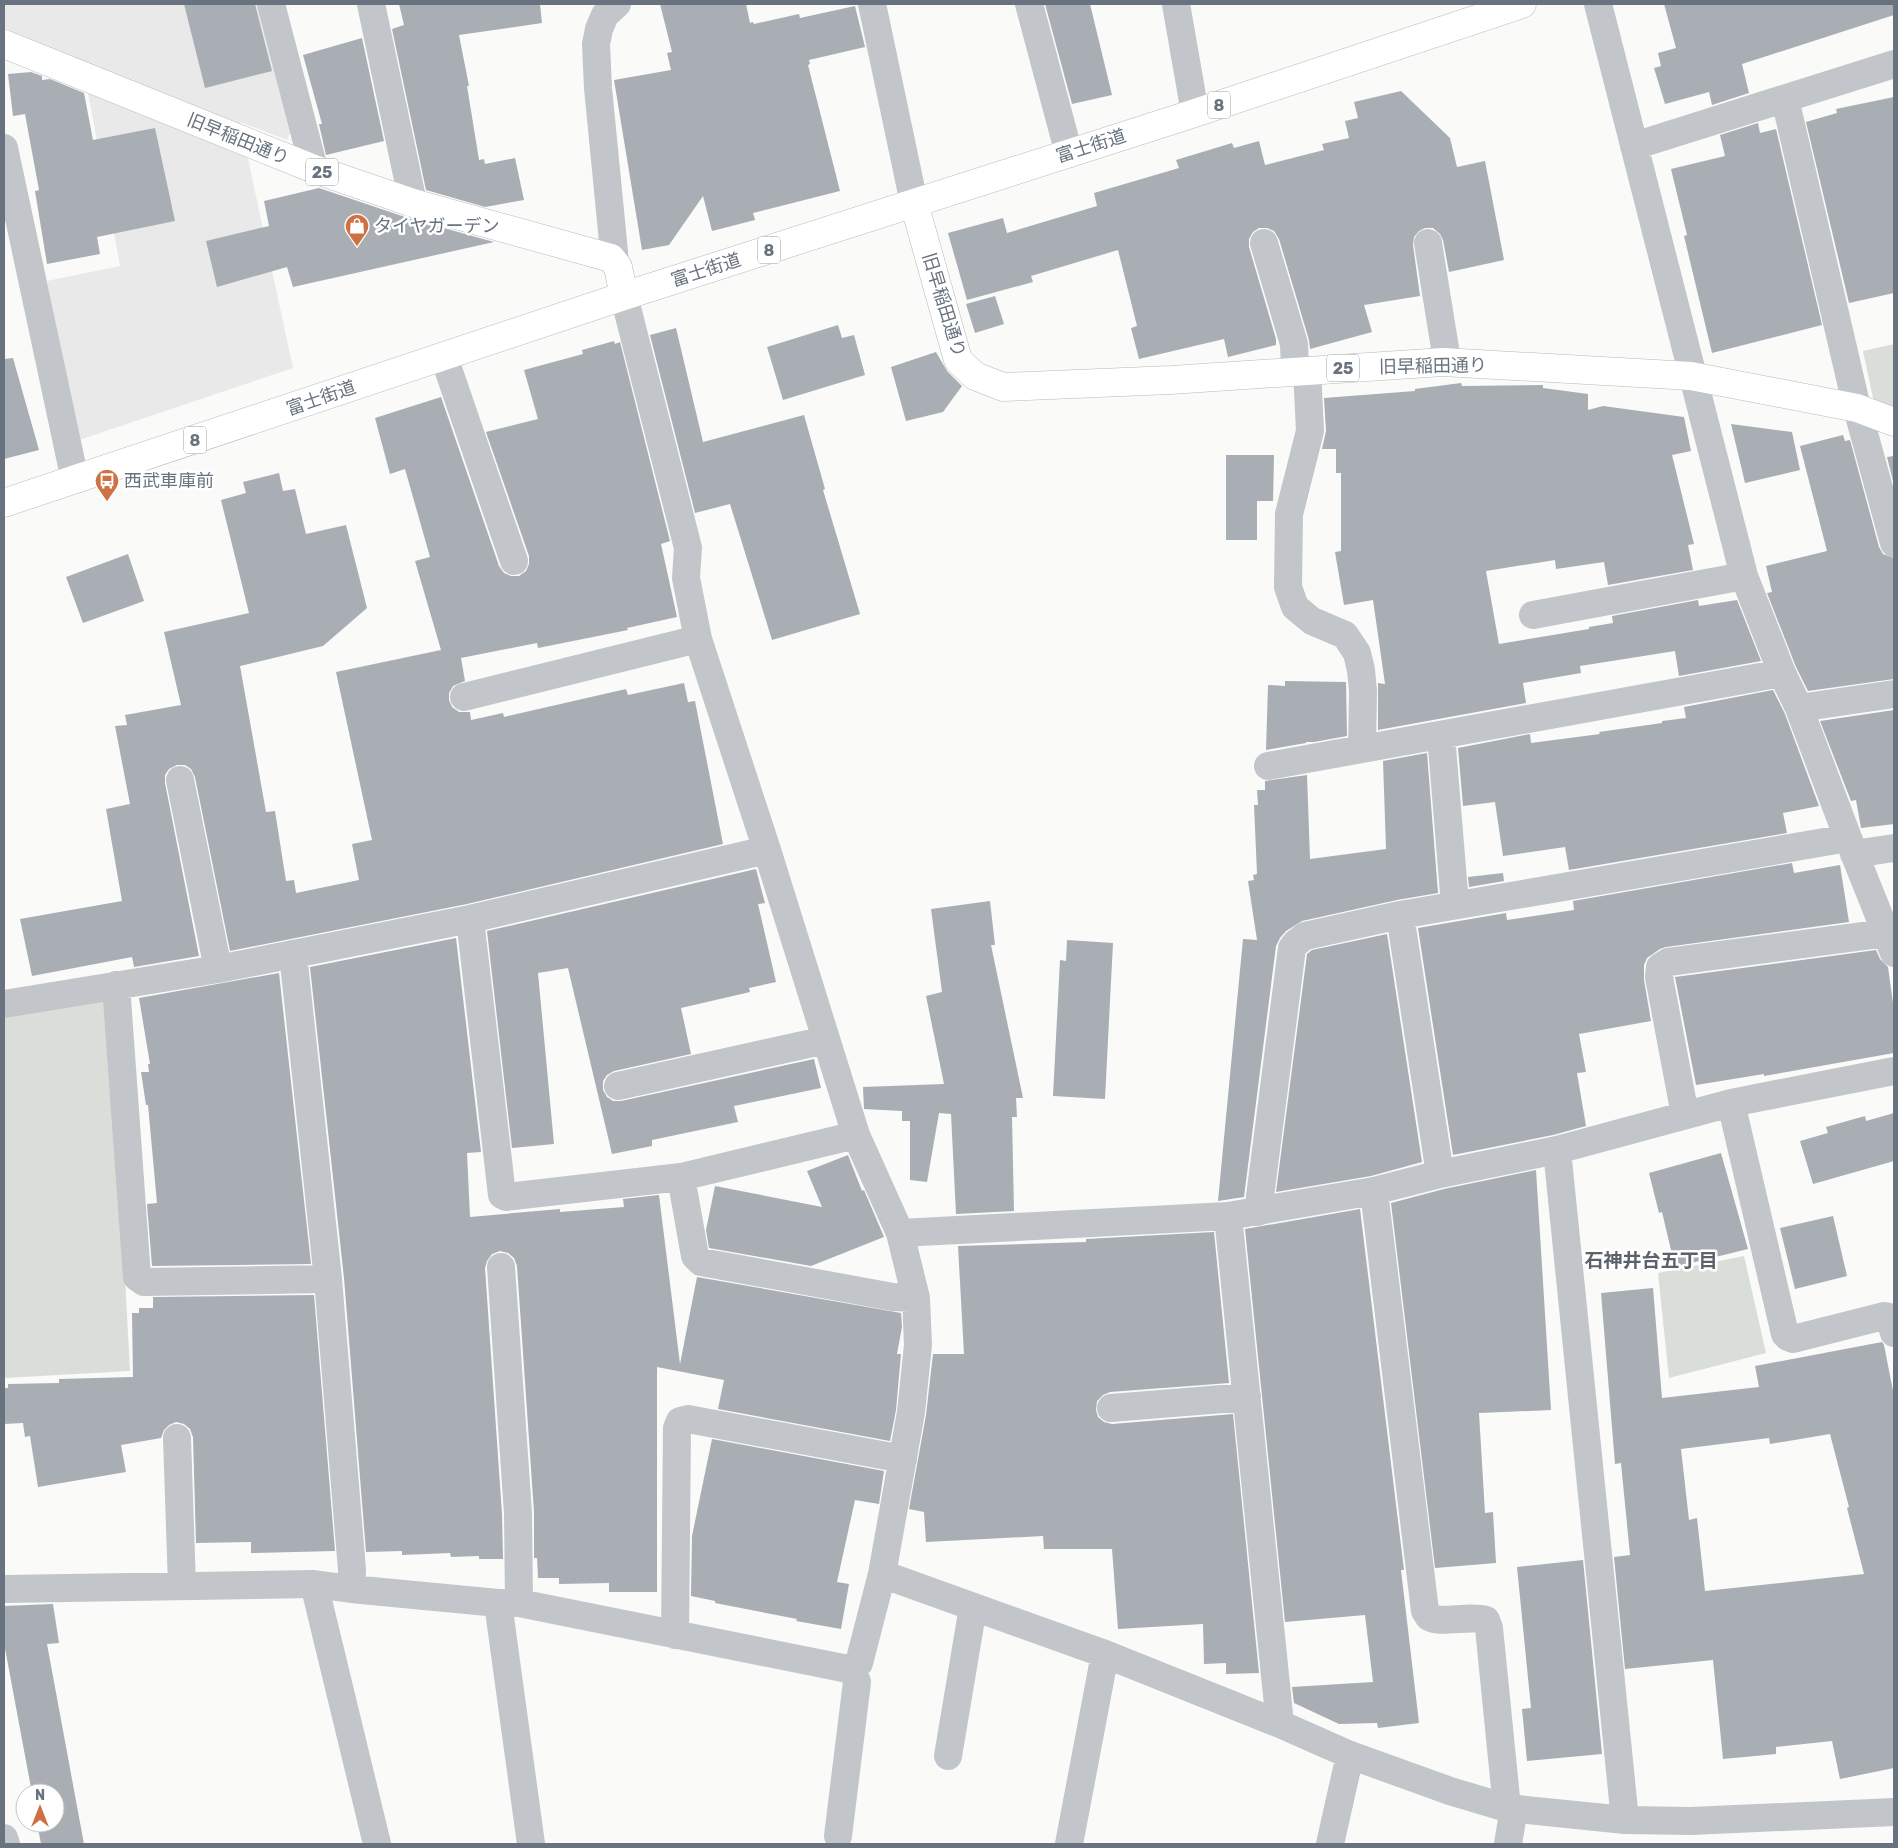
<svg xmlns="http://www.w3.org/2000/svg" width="1898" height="1848" font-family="Rubik,'Noto Sans JP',sans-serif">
<rect width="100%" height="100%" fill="#fafaf8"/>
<path fill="#e8e9e8" d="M4,4H257L290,133L287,140L240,122L293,368L79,440L47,281L120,266L82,60L4,28Z"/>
<path fill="#daded8" d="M1894,344V409L1878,405L1873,398L1863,351Z
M110,994L130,1371L4,1378V1013Z
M1744,1256L1766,1353L1669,1378L1658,1273Z"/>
<path fill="#a8aeb4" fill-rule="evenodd" d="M184,4H255L272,71L205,88Z
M399,4H540L542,23L459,35L469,86H467L479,160L484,159L485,164L515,158L524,200L485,207L426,190L392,29L404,25Z
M660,4H746L750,23L753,22L754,24L799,14L800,18L855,6L865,47L809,60L810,64L808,65L840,191L753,213L755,220L712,231L703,196L669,245L642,250L614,80L671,70L667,53L672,52Z
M1045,4H1090L1112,95L1072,104Z
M1664,4H1894V15L1742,64L1749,93L1712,105L1709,92L1665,104L1654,68L1661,66L1658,53L1676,48Z
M362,38L384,141L326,155L319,124H322L303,55Z
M31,72L42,76V80L50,79L84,93L93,140L155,128L175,221L97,237L100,254L47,264L35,191L39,190L25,114L13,116L8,74Z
M1401,91L1450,138L1457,167L1485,161L1504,260L1449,272L1443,240L1440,234L1433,228H1425L1419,231L1414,237L1413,245L1420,296L1364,305L1372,332L1310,349L1309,340L1279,239L1274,231L1267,228H1259L1253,232L1249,239V247L1276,339V345L1228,357L1224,339L1139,359L1131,328L1137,326L1118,250L1031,276L1033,282L967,300L948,233L1003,218L1007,233L1097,206L1094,193L1179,168L1176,160L1232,143L1234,148L1259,141L1265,165L1324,150L1322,144L1349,138L1345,121L1358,118L1354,102Z
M1894,97V293L1849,303L1806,122L1837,113L1836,109Z
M1758,123L1760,133L1776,129L1822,325L1712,353L1684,236L1687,235L1671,169L1725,156L1720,135Z
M319,188L408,218L494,242L293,287L287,267L217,287L206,241L269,226L264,201Z
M995,296L1004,324L975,333L966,304Z
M838,325L842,338L854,335L865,375L783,400L767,347Z
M676,328L703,442L804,415L825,489L823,490L860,614L772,640L730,504L695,513L650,335Z
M614,341L615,344L620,342L670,541L661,544L677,617L627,628L628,630L538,648L537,643L461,658L465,681L453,686L449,693V700L452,707L459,712H470L471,720L503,713L504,717L626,689L628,695L684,683L688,702L695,701L723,844L467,904L230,951L195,777L191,769L185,765H177L169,769L165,775V783L199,956L134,967L132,957L32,976L20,919L122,901L106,809L130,804L115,726L127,725L125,715L181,705L164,632L249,613L221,500L246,493L243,482L279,473L283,491L295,489L306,534L346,525L367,608L323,646L240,666L266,812L275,811L286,881L294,880L296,893L359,880L352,844L372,840L336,672L441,650L415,561L430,557L405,469L390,474L375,418L441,397L499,566L504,573L511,576H519L526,571L529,564V556L486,432L538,419L524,370L583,354L582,350Z
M936,352L947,371L962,386L943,412L906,421L891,367Z
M13,358L39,450L4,459V359Z
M1461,383L1462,386L1543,385V388L1588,394V410L1603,406L1684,417L1691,451L1672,455L1694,544L1688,545L1693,570L1608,585L1604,562L1556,569L1555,560L1486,571L1499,644L1589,629V627L1613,623L1612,616L1698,600L1699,606L1737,600L1761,661L1679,676L1675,651L1580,666L1581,673L1523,683L1526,703L1378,730V683L1385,684L1373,600L1344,605L1335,552L1341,551V473H1336V449H1322L1326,431L1324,398L1415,391V389Z
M1731,424L1792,432L1800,470L1745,483Z
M1843,435L1845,441L1850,440L1879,547L1883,554L1894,558V679L1808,691L1796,667L1767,593L1772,592L1766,566L1827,551L1800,446Z
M1226,455H1274L1273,501H1257V540H1226Z
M1894,456V485L1887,457Z
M128,554L144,601L83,623L66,577Z
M1285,681L1346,682L1347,736L1314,742H1306V743L1266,750L1268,685L1285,686Z
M1773,690L1785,714L1819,806L1783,813L1787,833L1569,870L1565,847L1503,856L1495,802L1463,806L1458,748L1530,734L1531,743L1600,734L1599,732L1662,723V721L1686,718L1684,707Z
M1894,710V824L1861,828L1856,800L1851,801L1820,721Z
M1427,753L1438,893L1397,900L1302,921L1286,931L1280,938L1276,946L1244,1197L1218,1201L1243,939L1257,940L1248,881L1254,880L1253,875L1257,874L1254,805H1258L1257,790H1265V781L1307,775L1310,859L1386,849L1383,761Z
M1792,863L1794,873L1840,865L1849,922L1666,947L1660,949L1647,958L1644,965V980L1651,1021L1579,1034L1586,1072L1577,1073L1586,1126L1553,1135L1453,1155L1418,928L1506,913L1507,920L1574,910L1573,901Z
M756,869L765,903L758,904L776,982L749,988L750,992L681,1008L691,1054L614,1071L607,1075L603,1081V1090L607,1097L613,1101H621L814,1059L821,1088L734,1106L738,1122L652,1140V1146L612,1154L568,968L538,973L554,1144L512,1148L487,931Z
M1503,873L1504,881L1469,887L1468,877Z
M990,901L995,945H991L1023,1098H1016L1017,1117H1012L1014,1211L956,1214L951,1114L939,1113L927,1182L910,1180V1121H902V1111L864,1109L863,1087L944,1084L926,996L942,992L931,909Z
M1387,934L1422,1162L1371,1176L1276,1192L1307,954L1312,950Z
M456,938L481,1152L467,1153L470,1217L560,1209V1212L624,1207L623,1199L659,1195L680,1364L697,1277L901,1313L902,1327L897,1354H901L896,1410L890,1441L718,1409L724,1380L657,1367V1592H609V1583L559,1584V1578H538L537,1558H534V1512L517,1266L514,1258L508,1253L500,1251L492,1254L487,1261L485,1268L502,1514L503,1559H479V1556L451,1557L450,1553L402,1555V1551L366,1552L344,1278L310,967Z
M1067,940L1113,943L1105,1099L1053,1096L1060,960L1066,961Z
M1876,950L1880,959L1888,967L1894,1010V1053L1764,1076V1074L1696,1085L1675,977Z
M279,973L311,1264L152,1266L147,1204L157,1203L148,1105H146L141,1072H149L148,1064H150L139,998Z
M1894,1113V1161L1813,1184L1800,1141L1828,1133L1826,1127L1865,1116L1866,1121Z
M1721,1153L1748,1249L1675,1267L1662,1212L1659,1213L1649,1173Z
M848,1155L862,1191L864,1190L884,1237L811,1266L709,1248L706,1230L715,1186L822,1207L807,1171Z
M1536,1170L1551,1410L1479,1413L1485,1513L1493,1512L1496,1563L1435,1568L1391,1203L1444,1189Z
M1360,1209L1404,1570H1401L1419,1723L1378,1728L1377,1723L1339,1724L1294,1703L1292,1687L1373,1682L1365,1615L1285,1622L1245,1229Z
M1833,1216L1847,1276L1795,1289L1780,1228Z
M1214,1232L1229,1383L1110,1392L1103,1395L1097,1401L1096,1410L1098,1417L1104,1422L1112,1424L1233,1414L1259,1673L1226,1674V1663L1204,1664L1203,1624L1118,1629L1112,1549H1044L1043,1536L926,1542L924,1512L909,1509L926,1415L933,1354H964L958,1246L1086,1242V1239Z
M1653,1288L1662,1398L1759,1387L1755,1366L1882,1342L1884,1345L1894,1396V1768L1840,1779L1832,1741L1776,1747V1754L1723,1759L1713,1660L1625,1669L1614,1557L1630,1555L1621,1463L1615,1464L1601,1293ZM1830,1434L1849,1507L1847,1508L1864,1574L1705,1591L1697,1518L1689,1520L1681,1449L1769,1438L1770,1444Z
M314,1295L335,1551L251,1553V1542L196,1543L193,1437L190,1429L184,1424L176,1422L169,1425L164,1430L161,1438L121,1445L126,1472L38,1487L30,1436L25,1437L23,1423L4,1424V1388H8V1384L59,1383V1379L133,1377L132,1313H139V1308H153V1297Z
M712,1439L884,1471L879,1504L855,1500L837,1582L849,1584L841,1629L796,1621L797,1619L715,1603V1601L691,1596L692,1536Z
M1583,1560L1602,1754L1527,1761L1522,1709L1531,1708L1517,1567Z
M53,1604L59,1643L47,1644L84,1844H41L37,1823H55V1793H32L4,1643V1606Z"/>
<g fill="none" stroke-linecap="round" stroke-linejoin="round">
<defs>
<path id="major" d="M4,44L314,169L413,203L611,258L618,267L624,296
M914,203L958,360L975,376L1003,387L1171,380L1443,362L1691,376L1857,408L1894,422
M4,503L624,296L1195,113L1522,4"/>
</defs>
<use href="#major" stroke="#b6b9bd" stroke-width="29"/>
<path stroke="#c2c5c9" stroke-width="28" d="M271,4L314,169
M371,4L413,203
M872,4L914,203
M1029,4L1069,154
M1176,4L1195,113
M1598,4L1744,576L1782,673L1799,708L1848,838L1894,953
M1785,99L1857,408L1894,543
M1634,146L1894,64
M4,148L75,480
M1264,243L1294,344L1295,372
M1428,243L1445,348L1443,362
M615,262L598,88L596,44L599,29L605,15L617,4
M444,357L514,561
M1307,370L1310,431L1289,514L1288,587L1295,607L1312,621L1345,635L1357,653L1361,670L1363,691L1362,749
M1533,615L1744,576
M464,697L698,639
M1799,708L1894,694
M1441,735L1455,905
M1268,766L1782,673
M180,780L218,969
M1854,854L1894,848
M1400,915L1440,1174
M470,919L502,1195L506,1197L681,1177L856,1135
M293,954L328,1279L352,1570L351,1589
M116,985L137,1277L144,1282L328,1279
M4,1004L218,969L470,919L767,850
M618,1086L826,1040
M1731,1103L1785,1334L1788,1337L1793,1339L1884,1316L1889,1317L1894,1333
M1685,1115L1659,977L1660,967L1668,962L1886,933
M1557,1150L1625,1820
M681,1177L695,1256L701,1262L893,1297L916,1298
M1374,1191L1425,1611C1426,1612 1428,1616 1429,1617C1438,1624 1471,1615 1486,1620L1489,1628L1507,1808
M1258,1212L1292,948L1296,943L1305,936L1400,915L1848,838
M1228,1216L1280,1724
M900,1233L1228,1216L1374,1191L1440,1174L1557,1150L1731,1103L1894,1071
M501,1267L518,1513L519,1603
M1111,1408L1247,1397
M177,1438L182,1586
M882,1574L1105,1654L1280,1724L1350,1755L1450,1791L1507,1808L1625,1820L1691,1821L1894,1812
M314,1584L377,1844
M4,1589L314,1584L351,1589L498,1603H519L843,1668H852L859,1663L882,1574L911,1412L918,1345L916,1298L900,1233L856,1135L767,850L698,639L686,578L688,548L624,296
M498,1603L531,1844
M675,1635L677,1428L680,1421L688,1419L903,1459
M948,1756L973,1607
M838,1836L857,1682L852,1668
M4,1838L6,1844
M1069,1844L1105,1654
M1330,1844L1350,1755
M1508,1844L1514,1808"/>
<use href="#major" stroke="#fff" stroke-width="28"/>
</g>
<defs>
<symbol id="shop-pin" viewBox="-11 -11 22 30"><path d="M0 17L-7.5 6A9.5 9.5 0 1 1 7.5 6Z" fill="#cd7245" stroke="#fff"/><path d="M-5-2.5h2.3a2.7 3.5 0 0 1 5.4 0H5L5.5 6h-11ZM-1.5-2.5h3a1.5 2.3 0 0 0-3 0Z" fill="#fff"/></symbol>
<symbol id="bus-pin" viewBox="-11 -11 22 30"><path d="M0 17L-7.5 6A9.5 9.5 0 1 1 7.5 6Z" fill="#cd7245" stroke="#fff"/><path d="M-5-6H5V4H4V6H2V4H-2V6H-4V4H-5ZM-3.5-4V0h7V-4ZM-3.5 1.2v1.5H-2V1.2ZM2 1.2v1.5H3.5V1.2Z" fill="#fff"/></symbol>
</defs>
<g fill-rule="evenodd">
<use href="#shop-pin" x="343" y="212" width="28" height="38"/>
<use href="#bus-pin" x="93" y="467" width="28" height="38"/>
</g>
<g text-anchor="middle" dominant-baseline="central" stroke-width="5" stroke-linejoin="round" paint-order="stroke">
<g fill="#fff" stroke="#959da5" stroke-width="1">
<rect x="1208" y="91.5" width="22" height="27" rx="4"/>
<rect x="306" y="158.5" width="32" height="27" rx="4"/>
<rect x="758" y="236.5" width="22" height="27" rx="4"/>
<rect x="1327" y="354.5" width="32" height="27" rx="4"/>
<rect x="184" y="426.5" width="22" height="27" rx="4"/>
</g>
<g font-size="16" font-weight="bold" fill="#68737f">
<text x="1219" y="105">8</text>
<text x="322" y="172">25</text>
<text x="769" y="250">8</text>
<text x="1343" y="368">25</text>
<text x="195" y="440">8</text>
</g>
<g font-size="18" fill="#68737f" stroke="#fff">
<text transform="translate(238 139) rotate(22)">旧早稲田通り</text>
<text transform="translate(1091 146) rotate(-18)">富士街道</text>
<text transform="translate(706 270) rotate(-18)">富士街道</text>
<text transform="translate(944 305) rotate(73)">旧早稲田通り</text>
<text transform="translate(1433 366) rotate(-1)">旧早稲田通り</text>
<text transform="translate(321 398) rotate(-19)">富士街道</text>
</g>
<g font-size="18" fill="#68737f" stroke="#fff" text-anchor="start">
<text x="374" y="226">タイヤガーデン</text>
<text x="124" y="481">西武車庫前</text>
</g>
<g font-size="19" font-weight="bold" fill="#5a626b" stroke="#fff">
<text x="1651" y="1260">石神井台五丁目</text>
</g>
</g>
<rect width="1898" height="1848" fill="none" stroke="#68737f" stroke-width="10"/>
<g transform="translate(40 1808)"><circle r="24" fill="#ffffff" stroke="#c3c7cc"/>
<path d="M0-4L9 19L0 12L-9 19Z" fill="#cd7245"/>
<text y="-8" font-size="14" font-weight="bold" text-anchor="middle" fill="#68737f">N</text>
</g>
</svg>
